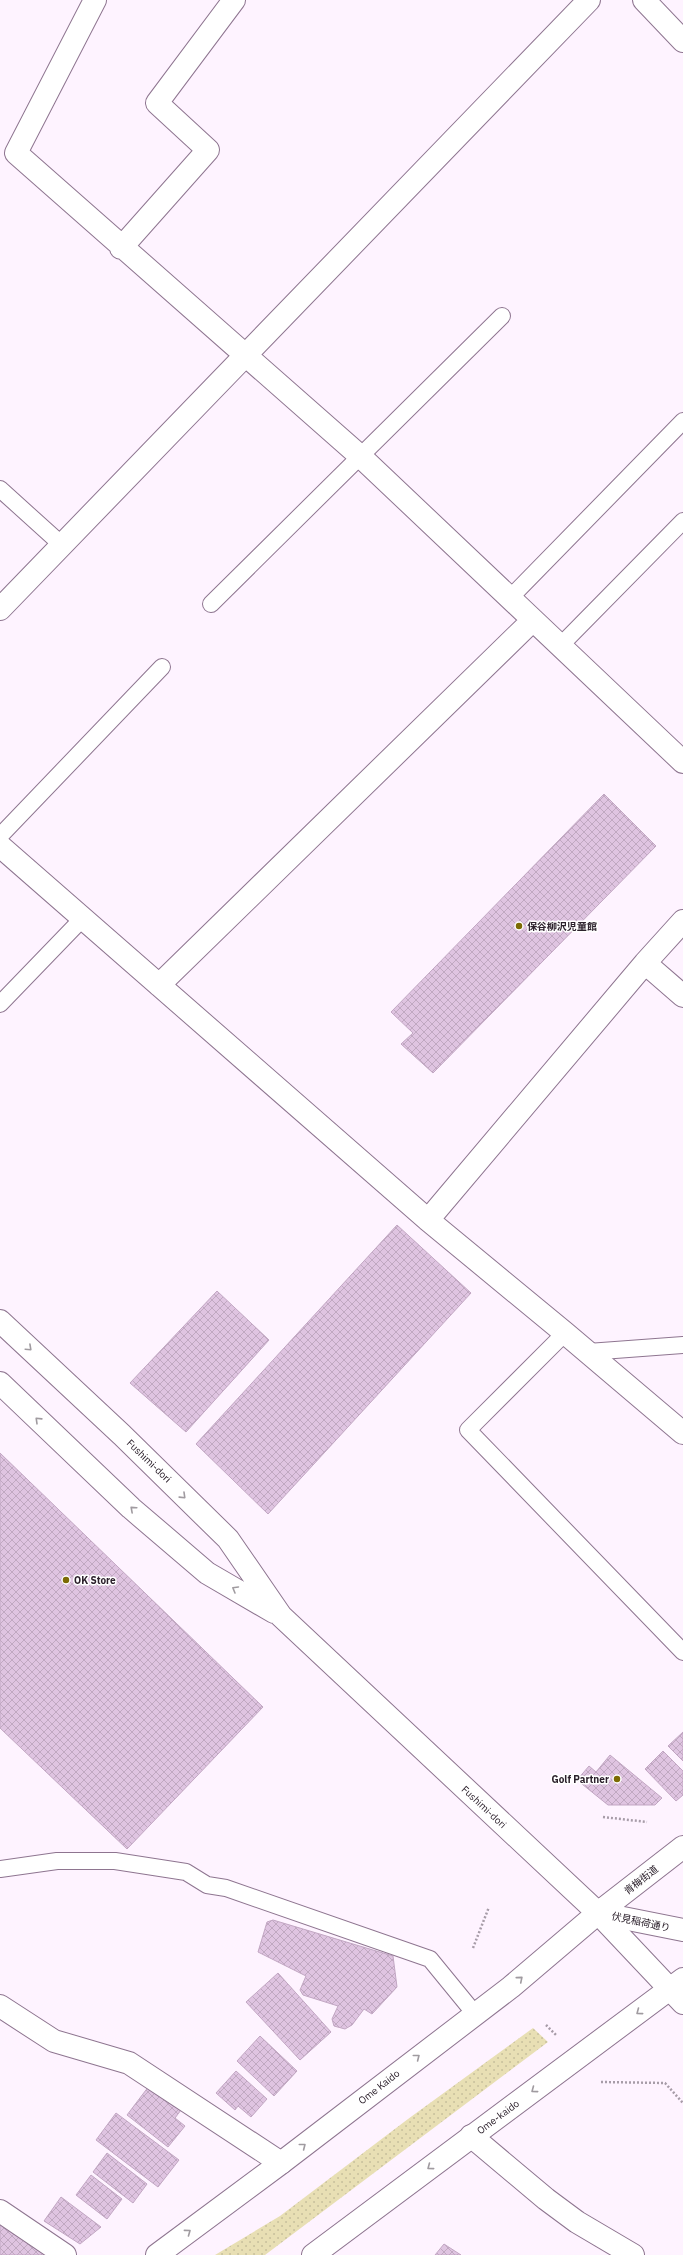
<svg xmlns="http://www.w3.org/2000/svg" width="683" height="2255" font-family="'IBM Plex Sans','Noto Sans JP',sans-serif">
<defs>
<pattern id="grass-dots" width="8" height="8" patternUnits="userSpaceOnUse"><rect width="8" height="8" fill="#e8dfb4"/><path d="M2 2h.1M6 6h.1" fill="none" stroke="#c7bf9b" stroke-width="1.8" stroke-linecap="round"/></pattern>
<pattern id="building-cross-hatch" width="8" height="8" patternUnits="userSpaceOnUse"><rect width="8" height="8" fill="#dfc4e1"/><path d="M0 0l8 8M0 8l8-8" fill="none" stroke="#c0a8c1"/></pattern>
</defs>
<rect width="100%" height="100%" fill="#fef3ff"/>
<path fill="url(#grass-dots)" d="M533,2028L548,2042L265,2255H215L280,2216L408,2119Z"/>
<path fill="url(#building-cross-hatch)" stroke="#c2a7c3" d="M604,794L656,846L433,1073L401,1044L413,1033L391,1012Z
M397,1225L471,1293L268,1514L196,1444Z
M217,1291L269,1340L186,1432L130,1383Z
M0,1453L263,1707L127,1849L0,1728Z
M683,1732V1761L668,1746Z
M663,1751L683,1771V1795L676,1801L645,1769Z
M610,1755L662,1798L655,1805H608L577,1780L589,1766L596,1772Z
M273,1920L393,1956L397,1987L372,2014L364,2009L352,2025L345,2029L334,2026L332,2019L338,2006L303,1995L300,1990L306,1976L258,1952L267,1922Z
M278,1973L331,2032L300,2060L246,2002Z
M260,2036L297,2071L274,2096L237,2061Z
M236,2071L267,2099L251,2117L238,2106L235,2110L216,2093Z
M149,2086L181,2110L175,2118L185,2126L168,2147L127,2115Z
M116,2113L179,2160L158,2187L96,2140Z
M107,2153L147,2184L133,2203L93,2172Z
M91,2175L122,2199L107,2219L76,2195Z
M61,2197L101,2227L80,2244L44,2221Z
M0,2219L48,2255H0Z
M444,2244L461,2255H435Z"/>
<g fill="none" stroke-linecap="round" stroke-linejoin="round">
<defs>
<path id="service" d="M0,489L62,545
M510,598L683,421
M211,604L502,316
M560,646L683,521
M0,836L162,667
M0,1004L83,918
M565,1333L468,1430L683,1652
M588,1352L683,1345
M0,1869L57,1861H115L186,1872L207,1885L226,1888L430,1959L475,2014"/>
<path id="minor" d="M95,0L16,153L360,456L683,762
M644,0L683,41
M121,248L208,150L157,103L234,0
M0,609L589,0
M0,846L428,1220L565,1333L683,1433
M683,921L645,963L683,996
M159,985L533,620
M428,1220L645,963
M0,2006L54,2041L129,2063L281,2163
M471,2136L546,2199L577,2222L633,2255
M0,2211L65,2255"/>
<path id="tertiary" d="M598,1913L683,1930"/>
<path id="secondary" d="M598,1913L683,2003"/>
<path id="primary" d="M0,1321L122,1435L228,1539L281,1616L598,1913
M0,1383L131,1508L207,1573L274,1612
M157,2255L281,2163L511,1987L598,1913L683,1847
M313,2255L683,1979"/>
</defs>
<use href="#service" stroke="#8e7590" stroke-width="18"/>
<use href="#minor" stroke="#8e7590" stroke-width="24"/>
<use href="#tertiary" stroke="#8e7590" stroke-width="24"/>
<use href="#secondary" stroke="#8e7590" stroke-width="24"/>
<use href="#primary" stroke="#8e7590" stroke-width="24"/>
<path stroke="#a79ca8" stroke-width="2.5" stroke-dasharray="2 2" stroke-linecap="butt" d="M603,1817L647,1822
M473,1948L489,1907
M546,2025L556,2035
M601,2082L665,2083L683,2103"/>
<use href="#service" stroke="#fff" stroke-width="16"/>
<use href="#minor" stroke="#fff" stroke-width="22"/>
<use href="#tertiary" stroke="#fff" stroke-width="22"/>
<use href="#secondary" stroke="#fff" stroke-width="22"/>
<use href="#primary" stroke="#fff" stroke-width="22"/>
</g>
<defs><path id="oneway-chevron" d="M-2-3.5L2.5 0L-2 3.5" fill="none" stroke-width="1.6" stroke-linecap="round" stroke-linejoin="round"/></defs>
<g stroke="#a09ba0">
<use href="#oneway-chevron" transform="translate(29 1348) rotate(43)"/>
<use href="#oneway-chevron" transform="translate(38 1420) rotate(-136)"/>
<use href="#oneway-chevron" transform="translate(183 1496) rotate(44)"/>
<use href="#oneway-chevron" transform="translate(133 1509) rotate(-138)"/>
<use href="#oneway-chevron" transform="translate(235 1589) rotate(-150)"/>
<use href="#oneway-chevron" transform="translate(520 1979) rotate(-40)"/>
<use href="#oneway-chevron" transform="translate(639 2012) rotate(143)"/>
<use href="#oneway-chevron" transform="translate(417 2057) rotate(-38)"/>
<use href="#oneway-chevron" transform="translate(534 2090) rotate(143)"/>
<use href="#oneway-chevron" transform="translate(303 2146) rotate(-38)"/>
<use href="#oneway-chevron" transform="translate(430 2167) rotate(143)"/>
<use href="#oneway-chevron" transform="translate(188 2232) rotate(-36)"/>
</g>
<g fill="#7c6b04" stroke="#fff" stroke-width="1.5">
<circle cx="519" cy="926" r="4"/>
<circle cx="66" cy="1580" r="4"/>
<circle cx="617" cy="1779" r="4"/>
</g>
<g text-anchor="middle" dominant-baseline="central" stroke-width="3" stroke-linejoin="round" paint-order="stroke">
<g font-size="10" font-weight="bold" fill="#2c212c" stroke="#fff" text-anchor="start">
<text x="527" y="926">保谷柳沢児童館</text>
<text x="74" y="1580">OK Store</text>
<text x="609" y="1779" text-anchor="end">Golf Partner</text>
</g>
<g font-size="10" fill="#2c212c" stroke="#fff">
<text transform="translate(149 1461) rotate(44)">Fushimi-dori</text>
<text transform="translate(484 1807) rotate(43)">Fushimi-dori</text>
<text transform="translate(641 1880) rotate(-38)">青梅街道</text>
<text transform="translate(641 1922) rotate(12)">伏見稲荷通り</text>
<text transform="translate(379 2087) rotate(-38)">Ome Kaido</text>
<text transform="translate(498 2117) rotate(-37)">Ome-kaido</text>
</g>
</g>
</svg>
